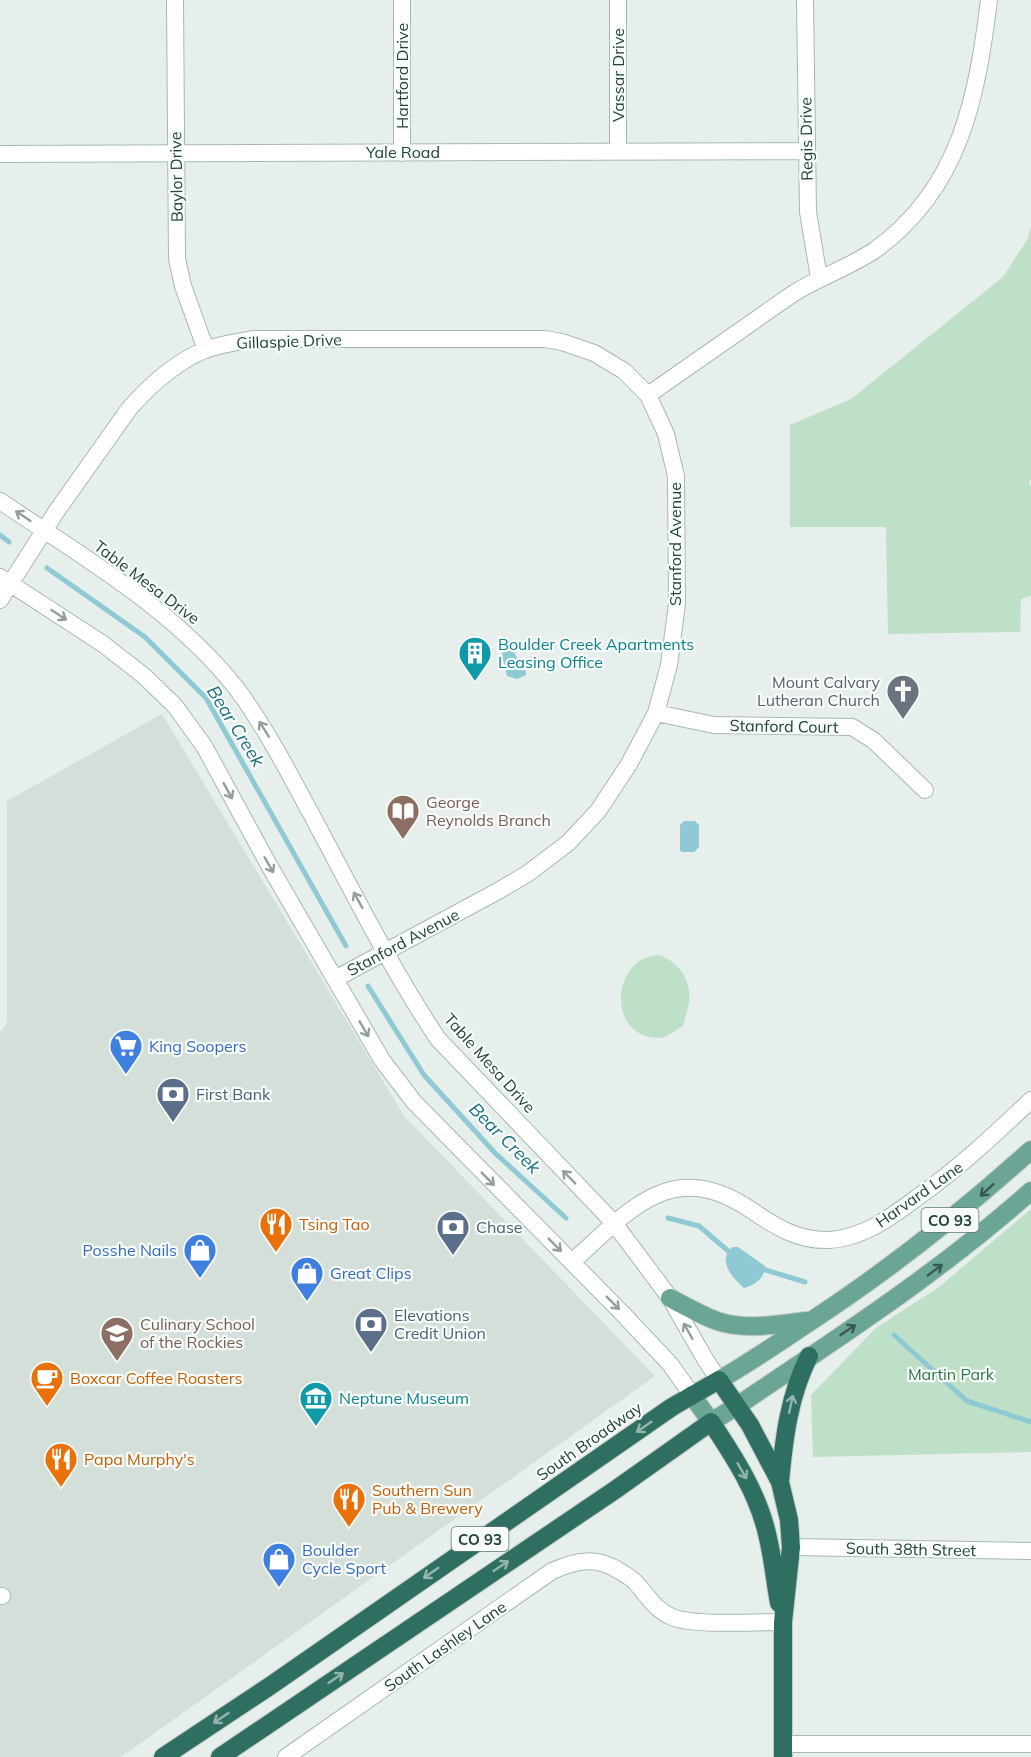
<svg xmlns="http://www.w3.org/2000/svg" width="1031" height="1757" font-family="Mulish,sans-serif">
<rect width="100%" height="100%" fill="#e6efeb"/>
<path fill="#d4dfda" d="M162,714L404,1116L655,1376L121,1757H0V1032L7,1023V801Z"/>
<path fill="#bfe0c8" d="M1031,226V478L1029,483L1031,486V596L1021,599L1020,632L888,634L886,527H790V425L851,399L1003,277L1027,240Z
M659,955C679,962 692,980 689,1003C688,1010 685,1018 683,1026C676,1030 667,1038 658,1038C621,1038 611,994 631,969C634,966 637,962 641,960C646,957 653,956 659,955Z
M1031,1209V1452L813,1457L811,1395L876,1328L939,1287Z"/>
<path fill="#8ec9d4" d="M506,648L513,650L517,658L525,664L526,675L517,679L507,676L502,654Z
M684,821H695L699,825V847L694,852H682L680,850V825Z
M733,1247H738L765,1266C765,1278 755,1285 744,1288C733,1278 716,1261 733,1247Z"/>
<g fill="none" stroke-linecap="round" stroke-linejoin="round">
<path stroke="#8ec9d4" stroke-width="5" d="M0,535L9,542
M47,568L145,637L206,698L346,946
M368,986L424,1075L495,1153L566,1218
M668,1218L699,1226L733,1255
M759,1268L805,1282
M894,1335L967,1401L1031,1422"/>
<defs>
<path id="minor" d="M175,0L177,259L183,286L206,350
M402,0V153
M618,0V150
M805,0L808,212L819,278
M0,154L806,151
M648,395L794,293C820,277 850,267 875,250C960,189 977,98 989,0
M0,501C83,557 174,609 237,689C265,727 287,769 309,810C350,886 390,967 438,1039L614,1223L670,1298L705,1359L719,1380
M0,577L103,644L144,676L175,706L204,746L270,867L382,1060L414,1102L622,1313L670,1364L692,1395
M0,600L56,512L129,409C150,385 177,361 207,349C222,344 238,342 253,339H545L562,342L594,353L624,371L648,395L666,434L676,476L677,604L669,665L656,713L629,764L598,811L568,843L527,874L498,891L335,979
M656,713L714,725L852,727L873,740L925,790
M572,1262C631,1209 673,1155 754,1212C778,1228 799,1241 829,1240C864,1238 891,1217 918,1197C959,1168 994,1135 1031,1100
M791,1547L1031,1551
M0,1596H2
M783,1744H1031
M286,1757L552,1571C577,1560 597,1556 621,1572C626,1575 632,1578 636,1583C648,1596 655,1610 672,1617C693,1626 758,1622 783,1622"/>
<path id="major" d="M670,1298C685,1306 701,1315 717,1321C747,1331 778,1324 807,1321
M719,1380C751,1362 781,1341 811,1321C889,1270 962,1212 1031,1150
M692,1395L711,1422L737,1406C838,1338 940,1272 1031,1191"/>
<path id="highway" d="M780,1482C784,1438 789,1396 809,1356
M163,1757L270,1686L672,1407L719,1380L750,1425L780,1482L789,1520L791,1547L783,1622V1757
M220,1757L615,1490L711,1422C735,1458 759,1495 768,1538C773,1559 775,1581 779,1603"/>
</defs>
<use href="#minor" stroke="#a8b8b2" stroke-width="18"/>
<use href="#major" stroke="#c2cac8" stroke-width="20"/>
<use href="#highway" stroke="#c2cac8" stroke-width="20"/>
<use href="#minor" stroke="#fff" stroke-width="16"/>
<use href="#major" stroke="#6aa596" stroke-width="18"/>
<use href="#highway" stroke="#2f6f62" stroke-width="18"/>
</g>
<defs><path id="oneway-shaft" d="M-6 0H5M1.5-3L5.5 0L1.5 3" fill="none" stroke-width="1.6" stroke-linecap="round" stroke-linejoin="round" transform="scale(1.5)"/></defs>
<g stroke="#92a09c">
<use href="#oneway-shaft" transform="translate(23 516) rotate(-146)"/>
<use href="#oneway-shaft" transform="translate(59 615) rotate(33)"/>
<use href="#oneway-shaft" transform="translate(264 729) rotate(-122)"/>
<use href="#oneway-shaft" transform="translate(228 791) rotate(61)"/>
<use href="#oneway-shaft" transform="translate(269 865) rotate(60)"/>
<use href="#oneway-shaft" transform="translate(358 900) rotate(-119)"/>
<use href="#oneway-shaft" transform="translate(364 1029) rotate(60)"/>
<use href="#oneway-shaft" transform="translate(569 1177) rotate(-134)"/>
<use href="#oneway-shaft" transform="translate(488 1179) rotate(45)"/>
<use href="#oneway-shaft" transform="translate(555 1245) rotate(45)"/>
<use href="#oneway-shaft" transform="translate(613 1303) rotate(45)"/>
<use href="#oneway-shaft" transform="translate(688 1331) rotate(-120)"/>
</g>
<g stroke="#365b51">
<use href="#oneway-shaft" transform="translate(987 1190) rotate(138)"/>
<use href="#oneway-shaft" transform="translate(935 1270) rotate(-37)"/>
<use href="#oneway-shaft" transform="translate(848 1330) rotate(-34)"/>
</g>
<g stroke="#93b5ae">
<use href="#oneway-shaft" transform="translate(791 1404) rotate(-78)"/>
<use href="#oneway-shaft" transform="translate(644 1427) rotate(145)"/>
<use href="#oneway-shaft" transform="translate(742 1471) rotate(60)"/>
<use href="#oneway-shaft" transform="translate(501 1566) rotate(-34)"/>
<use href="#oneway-shaft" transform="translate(431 1573) rotate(145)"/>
<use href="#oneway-shaft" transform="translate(336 1678) rotate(-34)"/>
<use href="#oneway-shaft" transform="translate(221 1718) rotate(146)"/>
</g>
<defs>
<symbol id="building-pin" viewBox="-11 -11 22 30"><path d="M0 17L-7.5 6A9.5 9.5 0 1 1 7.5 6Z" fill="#0f9aa8" stroke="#f7fbf9"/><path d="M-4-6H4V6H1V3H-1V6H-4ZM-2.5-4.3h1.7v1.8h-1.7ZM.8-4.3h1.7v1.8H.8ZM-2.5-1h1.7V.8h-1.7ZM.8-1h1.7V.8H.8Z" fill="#fff"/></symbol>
<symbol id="church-pin" viewBox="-11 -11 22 30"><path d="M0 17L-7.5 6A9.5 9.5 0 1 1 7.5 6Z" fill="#6b7280" stroke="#f7fbf9"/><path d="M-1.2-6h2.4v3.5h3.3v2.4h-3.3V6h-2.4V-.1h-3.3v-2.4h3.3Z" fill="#fff"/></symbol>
<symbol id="library-pin" viewBox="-11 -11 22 30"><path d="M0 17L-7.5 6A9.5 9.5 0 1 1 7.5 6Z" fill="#8d6e63" stroke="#f7fbf9"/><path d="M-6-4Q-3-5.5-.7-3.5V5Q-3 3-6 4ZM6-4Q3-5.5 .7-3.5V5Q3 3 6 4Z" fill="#fff"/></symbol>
<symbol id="supermarket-pin" viewBox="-11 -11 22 30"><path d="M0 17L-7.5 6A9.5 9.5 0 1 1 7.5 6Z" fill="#3f7fe0" stroke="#f7fbf9"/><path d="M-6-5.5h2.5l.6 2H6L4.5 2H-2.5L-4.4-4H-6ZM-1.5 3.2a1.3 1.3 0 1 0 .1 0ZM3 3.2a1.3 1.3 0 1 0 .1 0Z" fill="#fff"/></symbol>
<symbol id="bank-pin" viewBox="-11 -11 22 30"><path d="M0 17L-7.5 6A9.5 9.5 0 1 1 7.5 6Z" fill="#5c6f8a" stroke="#f7fbf9"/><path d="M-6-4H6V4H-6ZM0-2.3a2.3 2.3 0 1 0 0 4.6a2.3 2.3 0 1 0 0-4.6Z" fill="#fff"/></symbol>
<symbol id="restaurant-pin" viewBox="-11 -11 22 30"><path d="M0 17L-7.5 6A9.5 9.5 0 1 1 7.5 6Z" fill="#e8710a" stroke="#f7fbf9"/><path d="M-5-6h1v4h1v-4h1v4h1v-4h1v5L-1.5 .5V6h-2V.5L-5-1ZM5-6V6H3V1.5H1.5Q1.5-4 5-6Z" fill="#fff"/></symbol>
<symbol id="shop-pin" viewBox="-11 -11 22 30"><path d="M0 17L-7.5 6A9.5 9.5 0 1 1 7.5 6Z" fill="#3f7fe0" stroke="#f7fbf9"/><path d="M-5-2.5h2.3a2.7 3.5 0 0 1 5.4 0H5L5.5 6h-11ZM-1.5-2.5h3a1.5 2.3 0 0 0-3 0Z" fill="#fff"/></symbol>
<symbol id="school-pin" viewBox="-11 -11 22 30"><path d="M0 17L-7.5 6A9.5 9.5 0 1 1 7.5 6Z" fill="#8d6e63" stroke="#f7fbf9"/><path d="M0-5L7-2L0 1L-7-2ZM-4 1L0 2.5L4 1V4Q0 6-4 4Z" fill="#fff"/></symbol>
<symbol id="cafe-pin" viewBox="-11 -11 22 30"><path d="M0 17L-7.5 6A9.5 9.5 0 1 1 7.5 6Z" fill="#e8710a" stroke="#f7fbf9"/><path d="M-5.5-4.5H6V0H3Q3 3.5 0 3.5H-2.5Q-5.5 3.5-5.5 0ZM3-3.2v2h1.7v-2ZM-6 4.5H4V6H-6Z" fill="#fff"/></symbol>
<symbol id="museum-pin" viewBox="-11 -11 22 30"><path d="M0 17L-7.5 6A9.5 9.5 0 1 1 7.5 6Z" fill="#0f9aa8" stroke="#f7fbf9"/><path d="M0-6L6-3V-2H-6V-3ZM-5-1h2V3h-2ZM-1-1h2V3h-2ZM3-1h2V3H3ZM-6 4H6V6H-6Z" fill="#fff"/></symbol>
</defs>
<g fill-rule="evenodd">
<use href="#building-pin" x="456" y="634" width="38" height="52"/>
<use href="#church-pin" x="884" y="672" width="38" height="52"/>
<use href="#library-pin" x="384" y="792" width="38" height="52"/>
<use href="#supermarket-pin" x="107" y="1027" width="38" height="52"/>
<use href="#bank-pin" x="154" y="1075" width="38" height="52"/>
<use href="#restaurant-pin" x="257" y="1205" width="38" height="52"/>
<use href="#bank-pin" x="434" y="1208" width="38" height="52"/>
<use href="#shop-pin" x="181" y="1231" width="38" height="52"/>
<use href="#shop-pin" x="288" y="1254" width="38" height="52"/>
<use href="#bank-pin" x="352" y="1305" width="38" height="52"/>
<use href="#school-pin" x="98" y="1314" width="38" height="52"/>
<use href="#cafe-pin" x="28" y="1359" width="38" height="52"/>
<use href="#museum-pin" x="297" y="1379" width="38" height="52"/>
<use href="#restaurant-pin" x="42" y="1440" width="38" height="52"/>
<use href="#restaurant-pin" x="330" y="1480" width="38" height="52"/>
<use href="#shop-pin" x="260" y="1540" width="38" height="52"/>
</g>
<g text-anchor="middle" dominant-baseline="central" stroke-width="4.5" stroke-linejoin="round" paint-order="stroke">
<g fill="#f7fbf9" stroke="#637a73" stroke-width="1.5">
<rect x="921.5" y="1208" width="57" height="24" rx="4.5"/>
<rect x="451.5" y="1527" width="57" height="24" rx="4.5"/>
</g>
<g font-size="15" font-weight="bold" fill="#24423a">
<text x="950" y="1220">CO 93</text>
<text x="480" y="1539">CO 93</text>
</g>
<g font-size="16" fill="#24423a" stroke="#f7fbf9">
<text transform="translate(618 75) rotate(-90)">Vassar Drive</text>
<text transform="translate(402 76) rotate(-90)">Hartford Drive</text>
<text transform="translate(806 139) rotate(-91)">Regis Drive</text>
<text x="403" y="152">Yale Road</text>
<text transform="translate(176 177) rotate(-91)">Baylor Drive</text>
<text transform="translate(289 341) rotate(-2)">Gillaspie Drive</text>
<text transform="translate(675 544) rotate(-90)">Stanford Avenue</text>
<text transform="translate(147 582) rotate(37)">Table Mesa Drive</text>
<text transform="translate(784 726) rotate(1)">Stanford Court</text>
<text transform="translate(403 942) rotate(-28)">Stanford Avenue</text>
<text transform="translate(490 1063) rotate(48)">Table Mesa Drive</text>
<text transform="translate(919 1194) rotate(-35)">Harvard Lane</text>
<text transform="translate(589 1441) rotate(-35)">South Broadway</text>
<text transform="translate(911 1549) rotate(1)">South 38th Street</text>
<text transform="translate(445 1646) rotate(-35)">South Lashley Lane</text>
</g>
<g font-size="16" fill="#0d838f" stroke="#f7fbf9" text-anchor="start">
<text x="498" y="644">Boulder Creek Apartments<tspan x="498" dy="18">Leasing Office</tspan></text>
<text x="339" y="1398">Neptune Museum</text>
</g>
<g font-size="16" fill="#5b616d" stroke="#f7fbf9" text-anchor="end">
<text x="880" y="682">Mount Calvary<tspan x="880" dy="18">Lutheran Church</tspan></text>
</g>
<g font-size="16" fill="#785e54" stroke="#f7fbf9" text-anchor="start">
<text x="426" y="802">George<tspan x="426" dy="18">Reynolds Branch</tspan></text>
<text x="140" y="1324">Culinary School<tspan x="140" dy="18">of the Rockies</tspan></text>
</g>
<g font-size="16" fill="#366cbe" stroke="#f7fbf9" text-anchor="start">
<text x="149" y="1046">King Soopers</text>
<text x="177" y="1250" text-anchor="end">Posshe Nails</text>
<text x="330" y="1273">Great Clips</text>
<text x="302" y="1550">Boulder<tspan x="302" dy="18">Cycle Sport</tspan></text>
</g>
<g font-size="16" fill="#4e5e75" stroke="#f7fbf9" text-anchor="start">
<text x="196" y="1094">First Bank</text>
<text x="476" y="1227">Chase</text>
<text x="394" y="1315">Elevations<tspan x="394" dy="18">Credit Union</tspan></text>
</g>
<g font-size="16" fill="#c56008" stroke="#f7fbf9" text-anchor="start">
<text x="299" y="1224">Tsing Tao</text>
<text x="70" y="1378">Boxcar Coffee Roasters</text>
<text x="84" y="1459">Papa Murphy's</text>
<text x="372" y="1490">Southern Sun<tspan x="372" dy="18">Pub &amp; Brewery</tspan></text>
</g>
<g font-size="16" fill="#2d7a4b" stroke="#f7fbf9">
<text x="951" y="1374">Martin Park</text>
</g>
<g font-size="18" font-style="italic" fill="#1c6f80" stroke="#f7fbf9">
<text transform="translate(236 726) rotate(58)">Bear Creek</text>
<text transform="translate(505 1138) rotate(45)">Bear Creek</text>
</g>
</g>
</svg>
